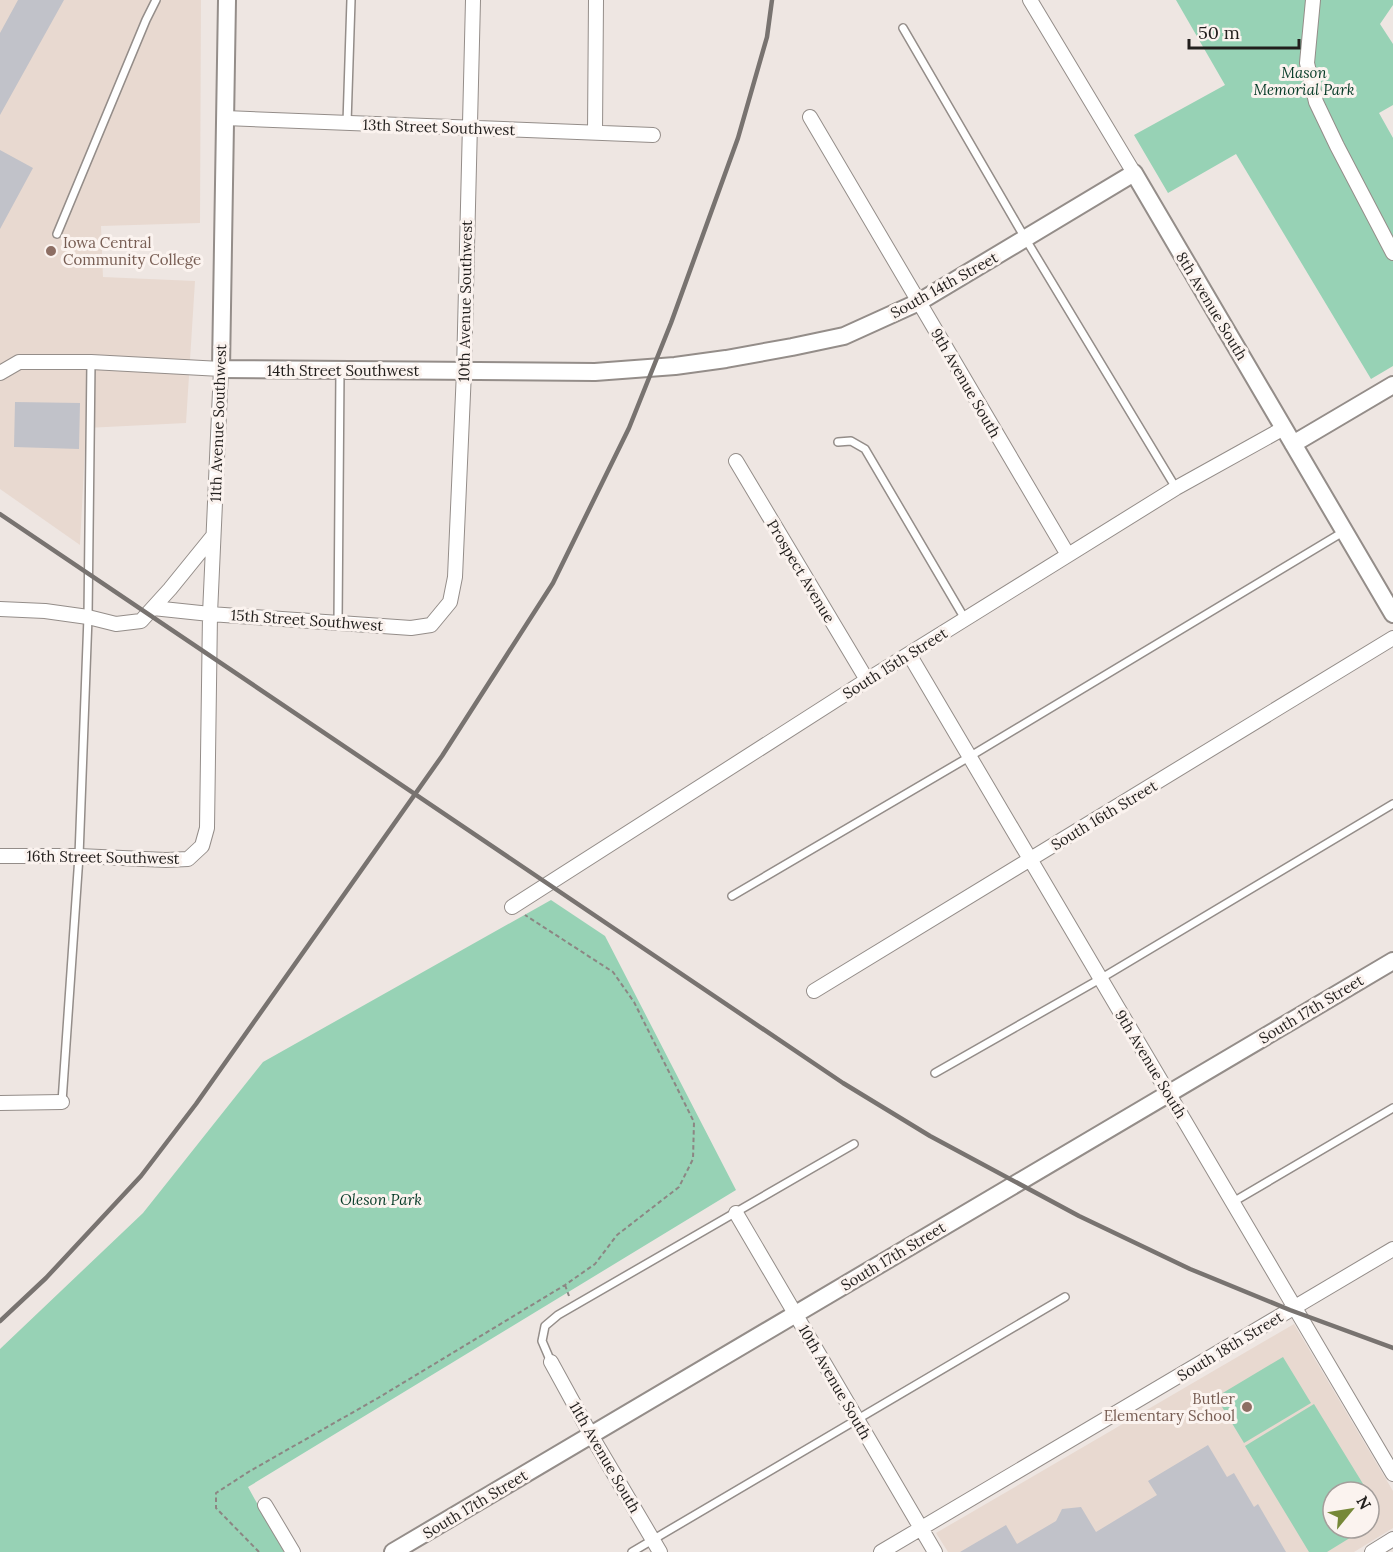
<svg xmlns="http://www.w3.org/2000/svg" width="1393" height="1552" font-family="Lora,serif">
<rect width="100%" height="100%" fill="#eee6e2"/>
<path fill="#e8d9d0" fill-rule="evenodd" d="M0,0H201L200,223L101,226L103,277L195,281L186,423L86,428L80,545L0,489Z
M1294,1324L1393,1491V1528L1354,1552H948L936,1533ZM1333,1492H1369V1528H1333Z"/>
<path fill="#97d2b5" d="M1176,0H1393V5L1380,24L1393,44V105L1379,113L1393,138V366L1371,379L1236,154L1168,193L1134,135L1225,85Z
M551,900L605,936L736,1190L248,1487L284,1552H0V1349L143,1213L263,1062Z
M1283,1357L1311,1403L1244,1443L1216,1397Z
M1314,1404L1368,1492H1333V1528H1366L1327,1552H1309L1245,1446Z"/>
<path fill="#c1c2c9" d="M18,0H64L0,115V33Z
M0,150L33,168L0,229Z
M15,402L80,403L79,449L14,447Z
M1208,1445L1227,1477L1234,1473L1254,1507L1258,1504L1286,1552H960L1006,1525L1017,1544L1056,1521L1062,1509L1081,1507L1096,1532L1157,1495L1148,1481Z"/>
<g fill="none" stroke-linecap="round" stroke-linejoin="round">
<defs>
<path id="service" d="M903,28L1025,238L1176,488
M347,123L351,0
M57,234L146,20L156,0
M838,442L851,441L865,449L965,619
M338,623L340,370
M732,896L969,757L1343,532
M935,1073L1100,979L1393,804
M62,1102L79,856L88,617L91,362
M1233,1202L1393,1108
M551,1362L542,1341L545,1326L558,1315L854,1144
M632,1552L1065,1297"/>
<path id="minor" d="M1030,0L1134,173
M1313,0L1307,63L1316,102L1337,146L1393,253
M810,117L1068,555
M225,118L653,135
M595,132L596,0
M0,373L19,362H91L221,369L210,614L207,828L202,846L188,859L166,860L79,856H0
M736,461L867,680
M153,608L210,614L411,628L431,625L450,602L455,577L464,371L473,0
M0,609L45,611L88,617L116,624L141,621L170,589L213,536
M909,654L1393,1474
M512,907L867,680L1176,488L1284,428
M814,991L1393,638
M0,1103L62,1102
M736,1213L935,1552
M551,1362L591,1435L660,1552
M265,1505L293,1552
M881,1552L1393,1249
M1372,1552L1393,1539"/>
<path id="tertiary" d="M227,0L221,369L595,372L675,366L726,359L792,347L844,336L919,302L1134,173L1393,614
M1293,444L1393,385
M393,1552L1393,961"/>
</defs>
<use href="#service" stroke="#948d89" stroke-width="10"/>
<use href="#minor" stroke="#948d89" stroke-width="16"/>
<use href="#tertiary" stroke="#948d89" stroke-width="20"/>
<path stroke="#8c8683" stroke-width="2" stroke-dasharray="4.5 3" stroke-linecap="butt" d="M565,1285L569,1296
M259,1552L216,1508V1493L250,1471L378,1398L565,1285L595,1264L617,1235L679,1187L693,1159L694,1122L634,1002L613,972L525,915"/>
<use href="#service" stroke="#fff" stroke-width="7"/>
<use href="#minor" stroke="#fff" stroke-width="14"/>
<use href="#tertiary" stroke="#fff" stroke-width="16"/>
<path stroke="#787370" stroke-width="4.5" d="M0,514L843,1083L930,1136L1079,1216L1190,1269L1290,1310L1393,1348
M0,1321L46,1278L141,1176L196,1104L442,756L553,583L629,428L671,323L738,138L767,37L772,0"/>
</g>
<g fill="#8d6e63" stroke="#fbf3ef" stroke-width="2">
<circle cx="51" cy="251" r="6"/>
<circle cx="1247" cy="1407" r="6"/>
</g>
<g text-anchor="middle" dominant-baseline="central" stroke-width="6" stroke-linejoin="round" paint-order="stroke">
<g font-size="15" font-style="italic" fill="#063b27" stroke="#fbf3ef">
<text x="1304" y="72">Mason<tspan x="1304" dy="17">Memorial Park</tspan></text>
<text x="381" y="1199">Oleson Park</text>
</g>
<g font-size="15" fill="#211e1c" stroke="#fbf3ef">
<text transform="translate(439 127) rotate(2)">13th Street Southwest</text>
<text transform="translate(944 285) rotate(-29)">South 14th Street</text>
<text transform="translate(465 301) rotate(-89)">10th Avenue Southwest</text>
<text transform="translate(1212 306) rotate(59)">8th Avenue South</text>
<text x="343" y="370">14th Street Southwest</text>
<text transform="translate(966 383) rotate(60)">9th Avenue South</text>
<text transform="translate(218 423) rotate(-88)">11th Avenue Southwest</text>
<text transform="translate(801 571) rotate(59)">Prospect Avenue</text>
<text transform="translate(307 620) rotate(4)">15th Street Southwest</text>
<text transform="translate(895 663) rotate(-32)">South 15th Street</text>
<text transform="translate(1104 815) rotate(-31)">South 16th Street</text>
<text transform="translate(103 857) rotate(1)">16th Street Southwest</text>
<text transform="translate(1311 1009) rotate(-31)">South 17th Street</text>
<text transform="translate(1151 1064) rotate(59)">9th Avenue South</text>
<text transform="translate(893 1256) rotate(-31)">South 17th Street</text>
<text transform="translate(1230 1346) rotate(-31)">South 18th Street</text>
<text transform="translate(835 1382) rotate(60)">10th Avenue South</text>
<text transform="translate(605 1457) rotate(60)">11th Avenue South</text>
<text transform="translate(475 1504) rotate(-31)">South 17th Street</text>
</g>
<g font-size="15" fill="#785e54" stroke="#fbf3ef" text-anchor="start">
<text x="63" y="242">Iowa Central<tspan x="63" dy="17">Community College</tspan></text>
<text x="1235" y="1398" text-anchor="end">Butler<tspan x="1235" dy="17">Elementary School</tspan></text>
</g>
</g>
<g transform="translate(1351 1510) rotate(60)"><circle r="28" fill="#fbf3ef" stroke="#a49e9b" stroke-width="1.5"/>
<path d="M0-4.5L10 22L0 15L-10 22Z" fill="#768838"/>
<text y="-9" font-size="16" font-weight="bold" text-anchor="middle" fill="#211e1c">N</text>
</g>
<path d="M1189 39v9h110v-9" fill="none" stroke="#211e1c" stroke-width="3"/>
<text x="1198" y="39" font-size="18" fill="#211e1c" stroke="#fbf3ef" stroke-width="4.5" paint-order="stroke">50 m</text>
</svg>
